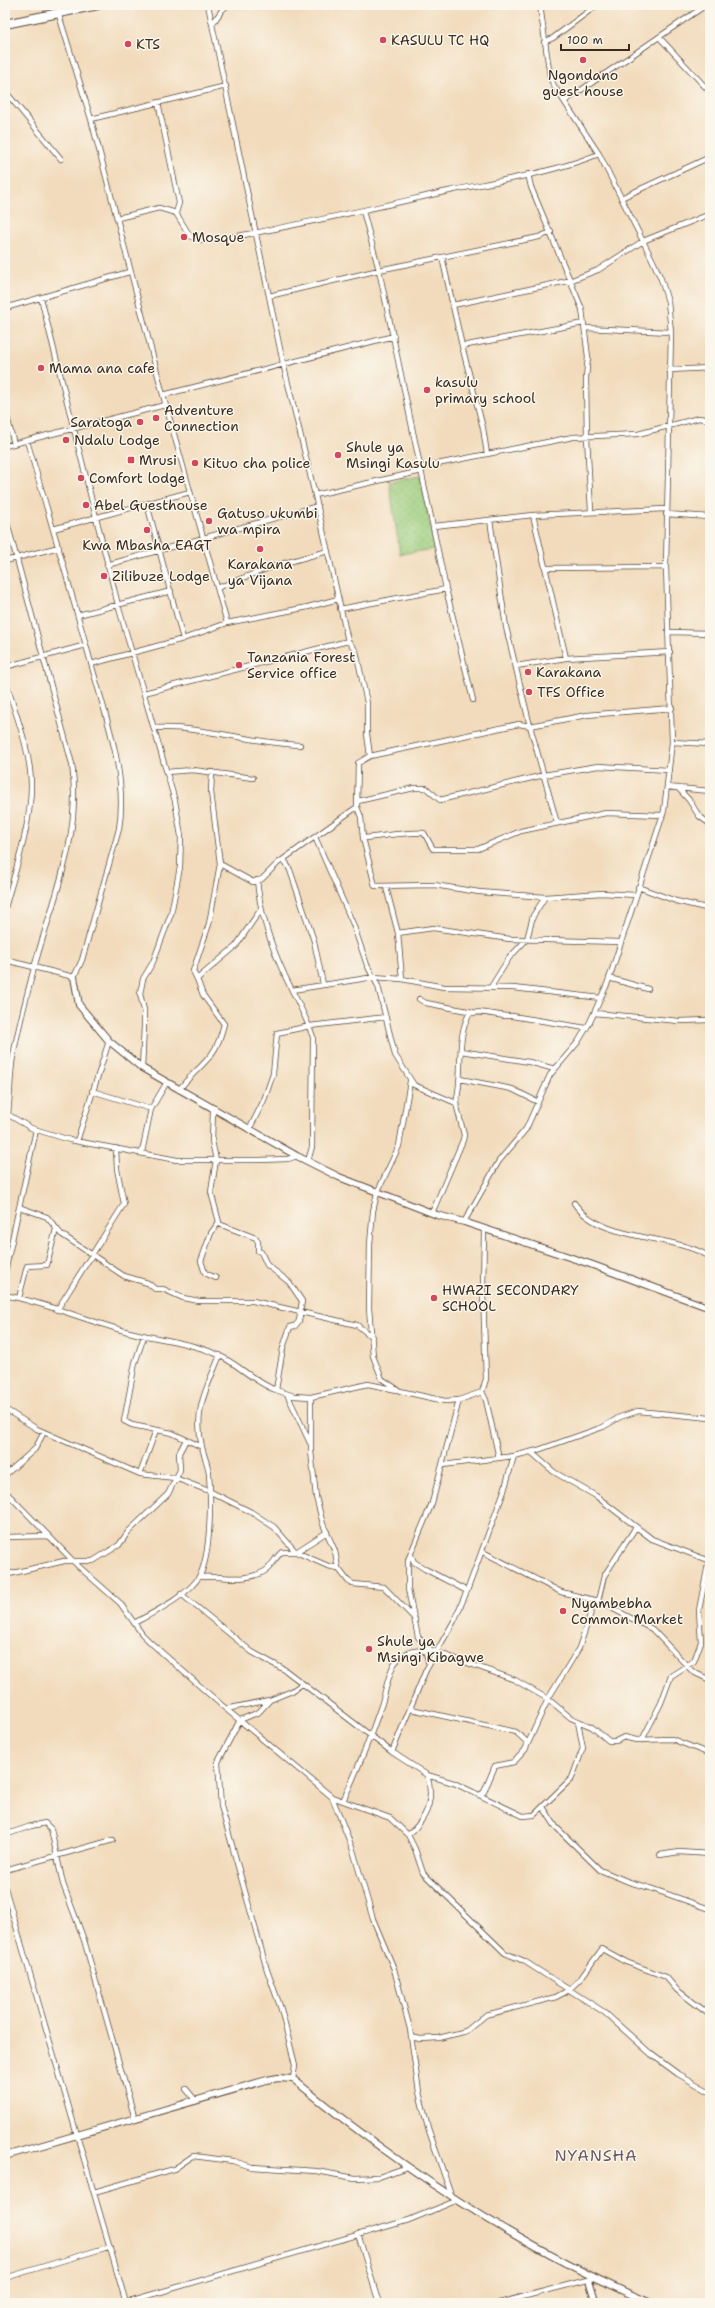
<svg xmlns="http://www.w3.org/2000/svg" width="715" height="2308" font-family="'Shantell Sans',sans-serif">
<defs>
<pattern id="grass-dots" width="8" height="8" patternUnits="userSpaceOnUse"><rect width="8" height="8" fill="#9bcd7d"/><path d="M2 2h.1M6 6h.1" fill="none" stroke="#86b06c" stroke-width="1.8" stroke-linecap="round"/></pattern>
</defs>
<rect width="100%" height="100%" fill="#fbf7ec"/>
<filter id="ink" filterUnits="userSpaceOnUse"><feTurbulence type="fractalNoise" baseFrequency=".025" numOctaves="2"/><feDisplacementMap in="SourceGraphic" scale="8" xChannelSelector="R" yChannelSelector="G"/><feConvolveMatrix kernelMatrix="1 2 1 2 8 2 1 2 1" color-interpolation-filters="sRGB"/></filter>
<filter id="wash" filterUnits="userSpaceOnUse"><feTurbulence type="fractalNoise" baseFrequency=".012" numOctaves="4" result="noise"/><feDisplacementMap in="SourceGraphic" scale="16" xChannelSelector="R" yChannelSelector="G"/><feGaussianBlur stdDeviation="0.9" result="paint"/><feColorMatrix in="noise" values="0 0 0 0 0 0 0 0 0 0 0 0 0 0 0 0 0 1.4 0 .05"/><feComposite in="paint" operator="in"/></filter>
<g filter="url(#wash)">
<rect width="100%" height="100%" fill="#f2dbbc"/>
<path fill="url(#grass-dots)" stroke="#6b7c4e" d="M420,476L435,549L400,554L389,482Z"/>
</g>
<g filter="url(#ink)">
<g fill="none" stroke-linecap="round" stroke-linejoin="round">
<defs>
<path id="street" d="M208,5L283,363L315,495L348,641L356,651L367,703V734L370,756L358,763L357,807L278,863L262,879L253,882L220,864
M58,12L91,119L163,395L227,623
M213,23L222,10L228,5
M659,37L710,92
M544,42L553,38L597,5
M5,91L61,159
M565,101L706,5
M158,102L179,203L176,213
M91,119L226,86
M528,174L531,187L582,309L588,357L586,378L587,437L591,511
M621,198L710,157
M363,211L379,270L446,589L473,700
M118,218L159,208L176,213L190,236L202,240L221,239C297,226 373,208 449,191C498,181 552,173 599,154
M442,257L462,346L483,428L487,454
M269,296L379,270L539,237L551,232
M41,298L118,605L175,801L181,836L180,867L171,914L153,962L143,979L140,994L144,1010V1026L142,1068
M453,305L572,280L598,270L643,241L710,214
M5,308L129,272
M585,328L671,332
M462,346L584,323
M669,370L710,368
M163,395L394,336
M5,409L14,444
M5,446L165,405
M422,467L573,437L638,434L699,418L710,420
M315,495L422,471
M147,504L183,639
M666,514L710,517
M5,515L72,764C82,838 53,898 34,968C26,999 17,1031 12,1063C10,1080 10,1097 8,1114
M533,515L566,658
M490,520L506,627L530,726L557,823
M434,526L533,515L666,509
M53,529L190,492
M5,561L59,547
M107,565L318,506
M546,568L666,567
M217,588L274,566L328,551
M340,609L446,589
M78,615L171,591
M669,632L710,633
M91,664L183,639L227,623L308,607L338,599
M516,666L566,658L670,652
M5,667L86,645
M5,679C15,713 31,750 31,786C31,824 15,872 5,908
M144,693L348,641
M154,728C203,726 251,743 300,745
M672,742L710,744
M370,756L519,724L530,726L587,715L672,708
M166,772L193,770L253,778
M667,787L710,791
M678,788L689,800L699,816L710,824
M358,801L414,788H426L440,800L544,775L598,766L669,770
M357,807L361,817L363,838L375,886L434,885L479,892L545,897L602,893L635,895
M315,837L353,924L367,965L378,986L395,1055L414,1085L456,1103L464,1135L463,1140L432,1213
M363,838C381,837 408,831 424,833L433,849H478L521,831L606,813L662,815
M284,859L290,870L314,941L323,984
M257,880C260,914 271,946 285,976C295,997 306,1016 313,1037L312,1147L308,1161
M386,887L398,933L402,979L444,987L513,988L601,998
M638,887L676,901L710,909
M398,933L433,928L510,939L620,942
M5,960L74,977L82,960L119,829C128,773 105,716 91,663C70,588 49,514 27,441
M609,978L648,989
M197,979L193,971L209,924L220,864L211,792L212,772
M491,987L509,958L527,939L533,916L545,897
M292,990L374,977L402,979
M419,999L426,1003L473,1012
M594,1013L679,1021L710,1020
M461,1051L529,1062L555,1069
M460,1079L512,1089L538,1102
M410,1081L399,1146L377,1193L373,1211L370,1244L369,1308L373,1356L382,1379L400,1391L445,1401L459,1400L482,1392L486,1379L483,1293L484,1229
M179,1090C188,1077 201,1068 211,1055C218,1046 221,1035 224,1024L203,995L197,979L236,946L261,909
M92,1091L151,1109L167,1082
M456,1103C464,1073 455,1042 469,1014C482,1009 498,1017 512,1016L586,1028
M213,1110L212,1141L216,1160L211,1192L219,1222L211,1233L201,1261L205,1273L216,1278
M7,1114L31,1128L70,1140L177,1160H259L288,1159L297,1156
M249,1130L264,1100L273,1074L277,1033L310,1026L386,1017
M77,1141L109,1041
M142,1152L151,1109
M574,1203C601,1243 673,1233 710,1257
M19,1207L47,1217L61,1234L124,1276L148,1283L155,1289H163L183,1298L199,1301H253L357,1325L372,1337
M464,1222L499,1161L526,1129L550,1075L578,1042L590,1022L608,982L664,811L672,742L666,567L671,332L668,302L661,279L653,261L599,154L554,86L550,77L540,5
M219,1224L256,1238L258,1242V1251L261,1252L267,1265L289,1282L302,1301L299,1321L295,1326L290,1327L283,1348L276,1390L294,1396L311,1397V1451L316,1497L323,1524L335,1551L338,1568L348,1581L353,1584L384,1587L415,1619
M5,1272L36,1130
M5,1295C46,1303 85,1320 125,1331C154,1339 186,1341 214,1353C237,1362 253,1382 276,1390
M19,1298L27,1266L47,1265L56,1229
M57,1310L124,1204L117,1169L116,1148
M482,1392L486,1400L499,1458
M287,1394L310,1443
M311,1397L368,1384L397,1390
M459,1400L432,1503L408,1560V1589L418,1637L431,1650L515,1680L548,1699L571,1718L592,1727L609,1741H616L624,1737L636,1740L672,1739L710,1754
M5,1409L37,1429L140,1474L175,1478L209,1491L251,1512L274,1527L296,1552L328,1566L338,1568
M202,1447C193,1410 207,1388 220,1355
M531,1452L554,1472L596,1496L652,1539L710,1561
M443,1465L514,1456L538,1450L603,1427L620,1417L638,1411L710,1418
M140,1474L156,1430
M5,1475L35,1449L44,1432
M5,1491L77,1565L120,1603L142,1634L151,1643L226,1709L332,1797L353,1850L373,1919L394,1969L410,2029L419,2092L428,2128L452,2197
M5,1537L48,1536
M483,1552L561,1592L598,1601L652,1629L693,1672L710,1680
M5,1575L64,1561H93L119,1545L128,1532L168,1494L180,1470L179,1453L186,1440
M200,1577C221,1575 245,1583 265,1571C272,1567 275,1557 282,1552H296L327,1532
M467,1591L504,1491L514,1456
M181,1594L252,1652L285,1670L392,1752
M134,1623C153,1613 190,1595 200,1575C211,1554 211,1498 209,1473C208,1465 204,1456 202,1447L172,1433L132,1425L124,1421L135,1363L144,1336
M425,1650L429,1665
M226,1709L269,1700
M411,1709L516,1732L528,1743
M642,1740L661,1703L671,1676L694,1661L701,1642L699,1610L709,1559
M427,1775L454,1783L523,1816L534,1815L572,1778L583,1748L578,1722
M480,1795L484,1792L495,1766L514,1762L525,1750L548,1699L579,1648L592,1609L598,1601L604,1576L636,1527
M332,1797L390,1818L408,1835L415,1849L423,1873L505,1953L524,1961L604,2012L651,2054L678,2074L710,2092
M343,1801C357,1771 370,1738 381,1706C385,1695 389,1670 395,1663C405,1650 417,1650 431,1650
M543,1807L556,1827L600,1870L629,1882L647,1887L710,1909
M5,1835L31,1826L45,1823L51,1829L63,1884L84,1940L135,2119
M408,1835C427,1819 435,1800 427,1775L392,1752L426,1670L454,1621L467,1591L425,1569L414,1562L411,1555
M660,1855L679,1852L710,1854
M5,1870L113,1840
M5,1888L126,2303
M411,2037L420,2039L439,2038L459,2033L466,2031L486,2015L556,1997L569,1990L581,1978L602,1949L626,1962L666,1977L677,1990L710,2015
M293,2079L295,2065L281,2009L267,1970L221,1806L218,1762L240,1720L259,1712L270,1700L292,1691L302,1684
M186,2089L196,2101
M94,2192L174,2169L193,2156L233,2161L252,2167L316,2171L355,2178L379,2177L407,2167
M358,2234L379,2303
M5,2278L108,2247
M126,2302L409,2220L458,2200
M499,2303L591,2279"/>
<path id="secondary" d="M74,977L79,1005L109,1041L142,1068L297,1156L339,1177L437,1215L464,1222L590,1264L710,1308
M5,2156L267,2080L278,2078L293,2079C402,2169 521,2249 651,2303
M589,2280L596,2303"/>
<path id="highway" d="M5,24L98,5"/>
</defs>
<use href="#street" stroke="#564536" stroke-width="6"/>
<use href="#secondary" stroke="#564536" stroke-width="8"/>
<use href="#highway" stroke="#564536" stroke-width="10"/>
<use href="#street" stroke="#fff" stroke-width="4.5"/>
<use href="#secondary" stroke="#fff" stroke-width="6"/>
<use href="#highway" stroke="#fff" stroke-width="8"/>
</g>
</g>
<g fill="#d1495b" stroke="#fbf7ec" stroke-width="1.5">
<circle cx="383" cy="40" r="4"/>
<circle cx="128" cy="44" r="4"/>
<circle cx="583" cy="60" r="4"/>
<circle cx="184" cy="237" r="4"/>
<circle cx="41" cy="368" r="4"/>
<circle cx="427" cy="390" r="4"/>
<circle cx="156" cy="418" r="4"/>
<circle cx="140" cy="422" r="4"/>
<circle cx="66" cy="440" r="4"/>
<circle cx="338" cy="455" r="4"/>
<rect x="127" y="456" width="8" height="8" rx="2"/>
<circle cx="195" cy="463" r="4"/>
<circle cx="81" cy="478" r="4"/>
<circle cx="86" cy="505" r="4"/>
<circle cx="209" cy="521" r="4"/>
<circle cx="147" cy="530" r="4"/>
<circle cx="260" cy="549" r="4"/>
<circle cx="104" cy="576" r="4"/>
<circle cx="239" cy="665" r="4"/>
<circle cx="528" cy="672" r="4"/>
<circle cx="529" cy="692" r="4"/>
<circle cx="434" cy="1298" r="4"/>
<circle cx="563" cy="1611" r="4"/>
<circle cx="369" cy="1649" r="4"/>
</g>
<g text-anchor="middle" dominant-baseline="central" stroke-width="3" stroke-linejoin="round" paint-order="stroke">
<g font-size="14" fill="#3b2a1e" stroke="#fbf7ec" text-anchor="start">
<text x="391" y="40">KASULU TC HQ</text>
<text x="136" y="44">KTS</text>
<text x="583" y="75" text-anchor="middle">Ngondano<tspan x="583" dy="16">guest house</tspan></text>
<text x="192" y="237">Mosque</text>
<text x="49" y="368">Mama ana cafe</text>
<text x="435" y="382">kasulu<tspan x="435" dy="16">primary school</tspan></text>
<text x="164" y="410">Adventure<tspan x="164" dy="16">Connection</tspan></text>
<text x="132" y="422" text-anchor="end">Saratoga</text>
<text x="74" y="440">Ndalu Lodge</text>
<text x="346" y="447">Shule ya<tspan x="346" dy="16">Msingi Kasulu</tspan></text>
<text x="139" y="460">Mrusi</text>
<text x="203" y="463">Kituo cha police</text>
<text x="89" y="478">Comfort lodge</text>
<text x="94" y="505">Abel Guesthouse</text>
<text x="217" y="513">Gatuso ukumbi<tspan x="217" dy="16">wa mpira</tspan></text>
<text x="147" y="545" text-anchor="middle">Kwa Mbasha EAGT</text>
<text x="260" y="564" text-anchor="middle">Karakana<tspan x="260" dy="16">ya Vijana</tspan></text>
<text x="112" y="576">Zilibuze Lodge</text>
<text x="247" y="657">Tanzania Forest<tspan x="247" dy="16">Service office</tspan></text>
<text x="536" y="672">Karakana</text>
<text x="537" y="692">TFS Office</text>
<text x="442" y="1290">HWAZI SECONDARY<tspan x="442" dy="16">SCHOOL</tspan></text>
<text x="571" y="1603">Nyambebha<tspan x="571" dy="16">Common Market</tspan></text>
<text x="377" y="1641">Shule ya<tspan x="377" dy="16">Msingi Kibagwe</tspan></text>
</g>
<g font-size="16" letter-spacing="1" fill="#6b5a63" stroke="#fbf7ec">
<text x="596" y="2155">NYANSHA</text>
</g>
</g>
<rect width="715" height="2308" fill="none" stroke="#fbf7ec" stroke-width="20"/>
<path d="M561 44v6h68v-6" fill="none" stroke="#3b2a1e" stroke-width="2"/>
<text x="567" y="44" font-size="12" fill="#3b2a1e" stroke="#fbf7ec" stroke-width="3" paint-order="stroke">100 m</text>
</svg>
